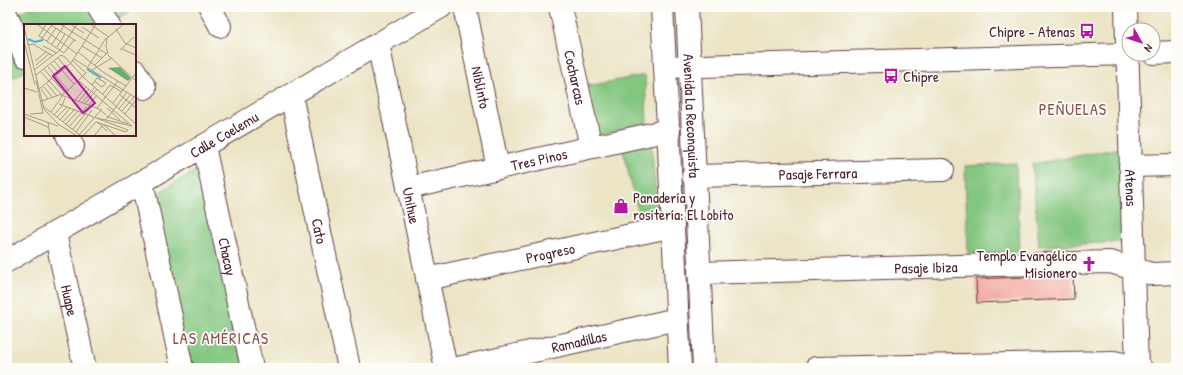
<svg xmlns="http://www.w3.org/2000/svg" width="1183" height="375" font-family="'Patrick Hand',sans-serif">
<rect width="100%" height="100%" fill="#fdfcf7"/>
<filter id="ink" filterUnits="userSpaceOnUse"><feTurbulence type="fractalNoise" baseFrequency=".025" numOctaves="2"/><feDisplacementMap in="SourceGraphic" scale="8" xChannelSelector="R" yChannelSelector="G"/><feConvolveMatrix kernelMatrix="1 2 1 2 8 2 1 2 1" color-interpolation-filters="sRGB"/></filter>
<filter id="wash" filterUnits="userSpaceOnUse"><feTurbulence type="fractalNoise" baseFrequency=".012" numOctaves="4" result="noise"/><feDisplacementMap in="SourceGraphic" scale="16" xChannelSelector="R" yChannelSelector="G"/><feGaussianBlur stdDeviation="0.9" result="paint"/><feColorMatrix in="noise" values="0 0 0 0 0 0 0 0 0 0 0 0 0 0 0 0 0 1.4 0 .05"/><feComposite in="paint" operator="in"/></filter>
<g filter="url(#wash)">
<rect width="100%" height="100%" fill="#ebe4c5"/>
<path fill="#83c67f" stroke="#667255" d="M30,7H138L106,25H25V71L7,81V21Z
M645,75L647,125L601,135L593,131L583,87Z
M651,141L658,219L641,223L622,146Z
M1121,148L1124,242L1039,246L1032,164Z
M1016,163L1020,252L968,254L965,166Z
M201,167L245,368H188L150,198Z"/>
<g id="blocks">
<path fill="#f3a49b" d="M1073,275L1074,299L977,303L976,279Z"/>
</g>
</g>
<g filter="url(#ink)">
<use href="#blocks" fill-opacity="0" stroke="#623d42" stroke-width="1"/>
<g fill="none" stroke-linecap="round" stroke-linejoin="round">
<defs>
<g id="minor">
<path d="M98,7L109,25"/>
<path d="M210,7L220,26"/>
<path id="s1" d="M465,7L498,168"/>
<path id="s2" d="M560,7L591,147"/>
<path d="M662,7L680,368"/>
<path id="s3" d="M687,7L704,368"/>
<path id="s4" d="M1126,7L1137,368"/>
<path d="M7,16L25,56"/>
<path id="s5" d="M378,44L446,368"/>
<path d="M1153,53L1176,52"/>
<path d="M666,67L1129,54"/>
<path d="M135,71L145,88"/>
<path id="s6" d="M291,95L349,368"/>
<path d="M67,135L73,146"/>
<path id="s7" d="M204,146L252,368"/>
<path d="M1130,166L1176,165"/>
<path id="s8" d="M693,176L943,170"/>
<path d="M142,182L182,368"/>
<path id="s9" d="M408,188L669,130"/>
<path id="s10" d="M55,233L85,368"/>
<path id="s11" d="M7,261L441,7"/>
<path id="s12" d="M699,273L1110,262L1152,274L1176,273"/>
<path id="s13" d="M427,279L673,226"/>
<path id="s14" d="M458,368L677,319"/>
<path d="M816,368L1114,362L1141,368"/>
</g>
</defs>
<use href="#minor" stroke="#623d42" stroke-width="24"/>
<use href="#minor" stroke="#fff" stroke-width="22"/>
</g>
</g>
<defs>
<symbol id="bus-bare" viewBox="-9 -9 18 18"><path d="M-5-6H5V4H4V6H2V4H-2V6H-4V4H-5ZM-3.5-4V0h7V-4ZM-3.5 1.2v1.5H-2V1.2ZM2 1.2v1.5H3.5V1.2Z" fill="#b5179e" stroke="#fdfcf7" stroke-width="2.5" paint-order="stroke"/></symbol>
<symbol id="shop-bare" viewBox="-9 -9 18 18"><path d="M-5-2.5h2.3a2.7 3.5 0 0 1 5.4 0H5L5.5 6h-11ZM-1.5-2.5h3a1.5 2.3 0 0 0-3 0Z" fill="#b5179e" stroke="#fdfcf7" stroke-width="2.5" paint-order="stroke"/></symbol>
<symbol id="church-bare" viewBox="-9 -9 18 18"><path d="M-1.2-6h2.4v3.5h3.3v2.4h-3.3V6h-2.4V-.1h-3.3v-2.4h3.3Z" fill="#b5179e" stroke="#fdfcf7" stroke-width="2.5" paint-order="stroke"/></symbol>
</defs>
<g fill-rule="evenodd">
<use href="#bus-bare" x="1076" y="20" width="22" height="22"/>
<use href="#bus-bare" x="880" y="65" width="22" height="22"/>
<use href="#shop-bare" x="610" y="195" width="22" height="22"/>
<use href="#church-bare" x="1078" y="253" width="22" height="22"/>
</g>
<g text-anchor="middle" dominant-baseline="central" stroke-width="3.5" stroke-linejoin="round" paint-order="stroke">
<g font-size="15" fill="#4a1f2b" stroke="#fdfcf7" text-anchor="end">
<text x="1075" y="31">Chipre - Atenas</text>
<text x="903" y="76" text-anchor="start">Chipre</text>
<text x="633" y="197" text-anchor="start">Panadería y<tspan x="633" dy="17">rositería: El Lobito</tspan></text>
<text x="1077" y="255">Templo Evangélico<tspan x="1077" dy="17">Misionero</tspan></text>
</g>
<g font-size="15" fill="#4a1f2b" stroke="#fdfcf7">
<text stroke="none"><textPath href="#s2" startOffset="72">Cocharcas</textPath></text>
<text stroke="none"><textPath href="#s1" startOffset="82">Niblinto</textPath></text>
<text stroke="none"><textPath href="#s3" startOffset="109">Avenida La Reconquista</textPath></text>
<text stroke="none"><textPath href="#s11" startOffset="251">Calle Coelemu</textPath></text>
<text stroke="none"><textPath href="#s9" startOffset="134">Tres Pinos</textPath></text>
<text stroke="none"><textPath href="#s8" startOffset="125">Pasaje Ferrara</textPath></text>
<text stroke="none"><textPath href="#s4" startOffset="181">Atenas</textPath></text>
<text stroke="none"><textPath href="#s5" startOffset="165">Unihue</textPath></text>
<text stroke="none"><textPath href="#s6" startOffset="139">Cato</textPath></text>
<text stroke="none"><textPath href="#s13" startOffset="126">Progreso</textPath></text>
<text stroke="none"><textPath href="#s7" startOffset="113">Chacay</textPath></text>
<text stroke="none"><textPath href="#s12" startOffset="227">Pasaje Ibiza</textPath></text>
<text stroke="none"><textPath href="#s10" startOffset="69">Huape</textPath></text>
<text stroke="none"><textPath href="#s14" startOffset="124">Ramadillas</textPath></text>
</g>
<g font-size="16" letter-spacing="1" fill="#854e52" stroke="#fdfcf7">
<text x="1073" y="109">PEÑUELAS</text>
<text x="221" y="338">LAS AMÉRICAS</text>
</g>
</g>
<g transform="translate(24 24)">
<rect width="112" height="112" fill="#ebe4c5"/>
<path d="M96,43L107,54L104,57L84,44Z" fill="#6aab6e"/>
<path fill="none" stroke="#4db0cc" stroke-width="2" d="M4,15L11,18L19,16M63,45L77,54"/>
<path fill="none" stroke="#ab9587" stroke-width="1" d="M13,0L53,30M22,0L15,12L40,29L50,16M36,0L83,30M46,0L60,9M66,0L85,13M27,1L52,17M0,3L20,85L34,100L53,112M58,3L75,14M92,5L101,19L112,24M18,14L28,1M83,14L100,0M83,14L82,22L84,30M0,17L11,61M23,17L32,4M28,20L41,0M4,21L9,20L29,32M19,22L33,29M58,22L78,34M33,23L41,10M75,25L82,14M98,25L112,31M96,26L110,13M54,28L79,48L102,62M84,31L112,57M41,33L59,53L112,100M34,34L53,57M50,35L112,74M48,36L62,49M11,37L22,28M30,37L50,60M27,40L35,49M12,41L26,29M71,41L82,30M24,43L44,66M63,44L75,26M20,45L40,68M10,46L36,26L53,0M68,46L88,34M17,48L37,70M12,51L37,31L41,33M12,56L19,89M55,57L108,102L73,94M23,60L33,72M68,61L73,54L82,59L78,63L70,57M20,63L29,74M0,64L13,68M15,65L47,39L72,0M17,65L24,75M79,70L86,61L98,68M37,71L75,85L82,91M96,71L112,84M51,76L62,63M18,77L41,69L62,49M55,77L65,65M58,79L71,63M89,79L112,49M35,80L104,106L102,108L72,98M61,80L73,65M65,81L73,71M19,82L57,112M73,84L94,57M83,84L96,96M95,85L107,70M98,87L110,73M27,88L39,71M0,90L34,102M6,90L19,89M101,90L112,76M30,91L38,82L41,74M82,92L104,100M0,93L24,103M33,93L43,83M36,96L46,84M82,96L103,68M24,98L26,112M39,98L50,86M73,98L83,107M42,100L54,87M80,101L92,112M45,103L62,83M49,105L65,85M52,108L68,86M55,111L78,85M59,112L72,98M70,112L80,100"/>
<path fill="#b5179e" fill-opacity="0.15" stroke="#b5179e" stroke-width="2" d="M41,42L71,79L59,89L29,52Z"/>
<rect width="112" height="112" fill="none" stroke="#4a1f2b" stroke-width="2"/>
</g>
<rect width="1183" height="375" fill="none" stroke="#fdfcf7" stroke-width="24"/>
<g transform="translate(1141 42) rotate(129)"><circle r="19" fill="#fdfcf7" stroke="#b5a4a5"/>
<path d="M0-3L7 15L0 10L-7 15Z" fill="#b5179e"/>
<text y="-6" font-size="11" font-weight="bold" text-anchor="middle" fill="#4a1f2b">N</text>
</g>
</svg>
